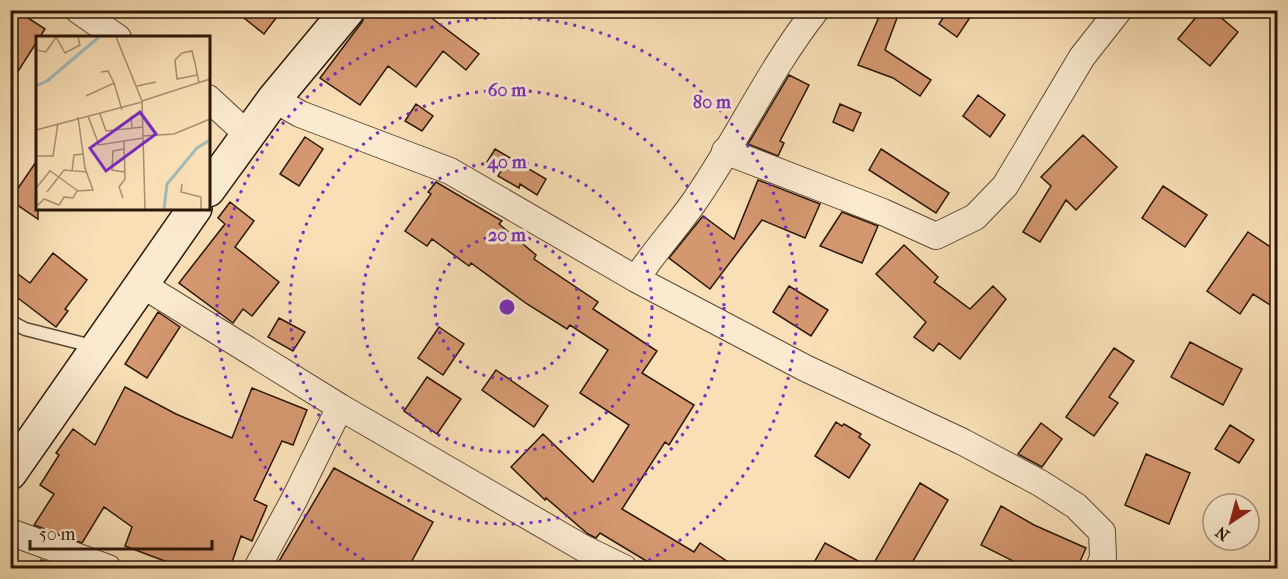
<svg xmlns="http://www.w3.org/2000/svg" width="1288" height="579" font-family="'IM FELL French Canon',serif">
<rect width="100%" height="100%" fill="#f8dfb6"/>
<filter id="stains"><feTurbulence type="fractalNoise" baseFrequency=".00333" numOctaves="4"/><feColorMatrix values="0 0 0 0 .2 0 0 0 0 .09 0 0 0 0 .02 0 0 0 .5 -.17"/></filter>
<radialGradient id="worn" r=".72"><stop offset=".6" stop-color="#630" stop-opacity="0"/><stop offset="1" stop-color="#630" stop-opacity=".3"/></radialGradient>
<path fill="#d49770" stroke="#2b1608" stroke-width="1.5" d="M10,10H16L45,29L10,84Z
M234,10H282L264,34Z
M367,10H421L479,54L466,70L443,51L416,87L388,66L360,105L320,78L362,22Z
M882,10H900L885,50L931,80L920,96L893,78L858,65Z
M948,10H975L957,37L939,24Z
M1202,10H1212L1238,32L1210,66L1178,39Z
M789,75L809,85L780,141L784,143L778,156L748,144Z
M978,95L1005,115L990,137L963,116Z
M416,104L433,116L422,131L405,121Z
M840,104L861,113L853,131L833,122Z
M1083,135L1117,167L1076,210L1066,200L1040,242L1023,232L1051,186L1041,177Z
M305,137L323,149L299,186L280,174Z
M495,149L546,179L537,195L520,184L519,188L498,176L501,171L487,162Z
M881,149L949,193L936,213L869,170Z
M38,159V219L10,200Z
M758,180L820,204L805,238L762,220L710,289L669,258L703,216L734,239Z
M436,182L502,221L499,224L536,255L534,259L598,302L593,309L657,351L642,373L694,405L669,445L665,442L622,509L694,552L700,543L737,568H658L600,533L596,538L588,534L546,498L545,500L511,467L543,434L593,482L629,425L580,393L608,350L570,325L567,329L527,304L471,263L469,266L432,239L427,246L405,231L431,194L428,192Z
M1163,186L1207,215L1185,247L1142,218Z
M230,202L254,221L235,247L279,282L252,316L243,309L233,323L179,283L225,224L218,218Z
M842,212L878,226L862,263L820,246Z
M1248,232L1278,252V310L1253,294L1240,314L1207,291Z
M904,245L938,277L934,282L970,309L993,286L1006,299L960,359L939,343L933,351L914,337L926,322L876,274Z
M53,253L87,280L65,309L68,311L56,327L10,292V268L30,283Z
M789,286L828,310L811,336L773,312Z
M158,312L180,327L147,378L125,364Z
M279,318L305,332L293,351L268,337Z
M439,327L464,344L443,375L418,358Z
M1190,342L1242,369L1223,405L1171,377Z
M1114,348L1134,361L1109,397L1118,403L1094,436L1066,417Z
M496,370L548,406L534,427L482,390Z
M427,377L461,399L437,434L404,411Z
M125,387L176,414L232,438L252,388L307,410L293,445L282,441L254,500L267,506L252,541L241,536L230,568H183L125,546L132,527L104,507L82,543L34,525L54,494L40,485L59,455L56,453L73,429L95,445Z
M836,422L842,426L844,424L861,434L859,437L870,445L849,478L815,456Z
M1041,423L1062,439L1042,467L1018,454Z
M1230,425L1254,440L1239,463L1215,449Z
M1146,454L1190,473L1169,524L1125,505Z
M334,468L433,522L408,568H275Z
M920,483L948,500L909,568H811L825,543L871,568Z
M1001,506L1034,525L1086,548L1077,568H1027L981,545Z
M41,560L66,568H36Z"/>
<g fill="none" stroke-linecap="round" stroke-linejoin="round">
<defs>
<path id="service" d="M10,321L25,329L96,347"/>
<path id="minor" d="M78,10L118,38
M208,98L248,135
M274,99L300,114L450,171L636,279L805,368L963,442L1040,483L1076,506L1102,532L1103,557L1099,568
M725,151L883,212L936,236L975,217L1005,186L1082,57L1119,10
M636,279C653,253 674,230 692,205C736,143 768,71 816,10
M141,284L340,407L583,548L624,568
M10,532L108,568
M257,568L294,500L340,407"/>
<path id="secondary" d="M208,190L274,99L348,10
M10,473L195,208"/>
</defs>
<use href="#service" stroke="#5e4834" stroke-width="15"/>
<use href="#minor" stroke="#5e4834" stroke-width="28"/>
<use href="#secondary" stroke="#2b1608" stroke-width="36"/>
<use href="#service" stroke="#faead0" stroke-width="12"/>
<use href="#minor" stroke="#faead0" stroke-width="26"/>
<use href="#secondary" stroke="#faead0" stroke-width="33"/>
</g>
<g fill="none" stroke="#7b2cbf" stroke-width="3" stroke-dasharray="3 6">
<circle cx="507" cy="307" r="72"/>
<circle cx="507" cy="307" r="145"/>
<circle cx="507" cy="307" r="217"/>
<path d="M380 568A290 290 0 1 1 634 568"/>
</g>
<g transform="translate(36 36)">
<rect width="174" height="174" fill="#f8dfb6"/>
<path fill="none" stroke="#a2bab8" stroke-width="3" d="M0,50L11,45L63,1M128,173L131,148L161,112L174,104"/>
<path fill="none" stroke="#a68f70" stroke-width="1.5" d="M20,1L29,17L44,9L42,1M80,1L106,65L109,173M0,14L10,16L20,1M65,36L72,35L78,47M161,39L141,43L139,24L146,17L156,15L159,27L163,47M101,50L120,46M50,60L78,47L86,74M106,65L174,43M64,78L70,95L107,91M52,80L63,109L107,102M96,92L95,81L106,77M0,94L106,66M107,100L138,98L174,83M88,113L77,115L76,134L88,136M0,120H17L22,87M13,134L42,155M36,135L38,119L48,118M146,148L145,156L165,161V173M1,151L14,135M11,156L28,134L51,136M87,162L83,151L89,143L88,105M1,170L8,163L23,169L28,161L37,162L41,155L57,154L49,132L42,81"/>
<path fill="#7b2cbf" fill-opacity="0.15" stroke="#7b2cbf" stroke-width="3" d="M104,76L120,98L70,135L54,112Z"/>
<rect width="174" height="174" fill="none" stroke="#2b1608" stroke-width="3"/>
</g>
<circle cx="507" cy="307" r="9" fill="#7b2cbf" stroke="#faead0" stroke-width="3"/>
<g font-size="18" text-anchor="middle" font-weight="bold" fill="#7b2cbf" stroke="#faead0" stroke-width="6" stroke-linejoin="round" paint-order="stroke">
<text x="507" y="96">60 m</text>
<text x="712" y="108">80 m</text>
<text x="507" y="168">40 m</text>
<text x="507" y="241">20 m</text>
</g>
<rect width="1288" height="579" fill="none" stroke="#f8dfb6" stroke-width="36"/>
<rect x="12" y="12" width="1264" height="555" fill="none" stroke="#2b1608" stroke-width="3"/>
<rect x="18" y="18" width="1252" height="543" fill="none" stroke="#2b1608" stroke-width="1.5"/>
<g transform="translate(1231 522) rotate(216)"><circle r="28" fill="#faead0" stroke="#a79580" stroke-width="1.5"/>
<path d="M0-4.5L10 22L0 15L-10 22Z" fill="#8f2418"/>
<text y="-9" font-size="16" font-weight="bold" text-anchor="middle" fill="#2b1608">N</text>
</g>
<path d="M30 540v9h182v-9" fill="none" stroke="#2b1608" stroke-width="3"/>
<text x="39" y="540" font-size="18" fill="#2b1608" stroke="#faead0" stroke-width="4.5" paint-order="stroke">50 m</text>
<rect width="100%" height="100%" filter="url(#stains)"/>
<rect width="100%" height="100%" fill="url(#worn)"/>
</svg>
